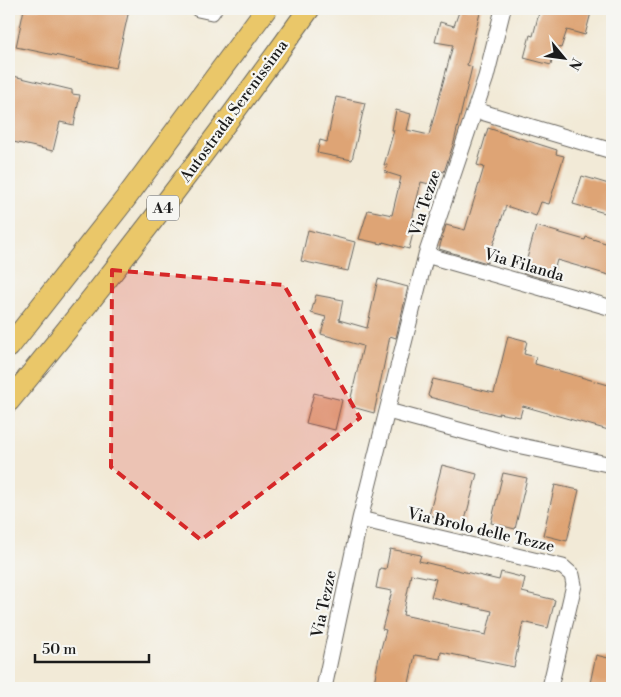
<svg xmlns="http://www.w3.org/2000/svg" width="621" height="697" font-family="'Libre Bodoni',serif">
<rect width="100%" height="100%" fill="#f6f6f2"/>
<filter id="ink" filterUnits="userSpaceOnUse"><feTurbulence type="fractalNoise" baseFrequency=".02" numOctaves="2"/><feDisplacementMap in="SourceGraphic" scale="10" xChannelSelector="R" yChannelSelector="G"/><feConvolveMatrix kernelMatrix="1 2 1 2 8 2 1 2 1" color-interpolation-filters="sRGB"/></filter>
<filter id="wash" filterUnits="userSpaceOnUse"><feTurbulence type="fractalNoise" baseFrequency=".0096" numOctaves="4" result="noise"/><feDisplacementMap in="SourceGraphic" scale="20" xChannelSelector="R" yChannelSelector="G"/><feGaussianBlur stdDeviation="1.12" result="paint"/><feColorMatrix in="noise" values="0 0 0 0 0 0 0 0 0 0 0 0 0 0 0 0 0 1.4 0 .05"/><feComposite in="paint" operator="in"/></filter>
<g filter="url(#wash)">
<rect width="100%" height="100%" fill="#f2ead7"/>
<g id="blocks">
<path fill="#dea475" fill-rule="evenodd" d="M24,9H123L129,10L116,68L16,47Z
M460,9H481L467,65L472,67L454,142L444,172L441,171L437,186L421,182L412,220L416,221L409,249L383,242L382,244L359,239L368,210L392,215L401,177L385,172L387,165H384L394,130H392L396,110L411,114L407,130L429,135L453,45L435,42L440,22L454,26Z
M540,9H592L585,35L567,30L561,48L555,46L551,65L524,58L530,35L533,36Z
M9,75L72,90V94L80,95L74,125L60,122L53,151L9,141Z
M336,97L365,103L352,160L317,153L320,140L327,142Z
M488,128L557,150L556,154L564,156L549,204L541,202L536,216L506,206L487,263L439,249L446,225L465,230L484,167L477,165Z
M582,176L612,185V215L573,204Z
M536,226L585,240L586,237L612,245V276L557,260L551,281L523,273Z
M308,230L355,242L348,271L301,261Z
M378,279L408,287L396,338L390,336L374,413L349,406L363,346L321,334L326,317L311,313L316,295L343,300L339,320L367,328Z
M508,336L527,341L524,354L536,357L535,364L612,386V431L523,406L520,417L498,413L499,415L429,397L428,395L433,379L494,393Z
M314,393L342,400L335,430L306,423Z
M442,465L477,474L464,524L429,515Z
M503,473L527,478L515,529L491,523Z
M555,485L579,490L567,541L543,535Z
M390,549L421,555L419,561L499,580L501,572L525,578L522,592L555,600L548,628L523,622L514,667L441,652L440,659L415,655L408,688H373L380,652L386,630L382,629L392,591L376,588L380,568L386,569ZM411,574L436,579L431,597L492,611L486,635L448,627L449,625L403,615Z
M596,655L612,659V688H589Z"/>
</g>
</g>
<g filter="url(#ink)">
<use href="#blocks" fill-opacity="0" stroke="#67645d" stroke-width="1"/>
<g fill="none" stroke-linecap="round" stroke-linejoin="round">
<defs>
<path id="minor" d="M198,9L212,12L214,9
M475,110L612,151
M426,255L612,308
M388,411L507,443L612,465
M360,519L563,567L572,575L574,585L551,683
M324,688L360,519L426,255L486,77L503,9"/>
<path id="highway" d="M9,347L126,198L266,9
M9,401C114,274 213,143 309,9"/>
</defs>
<use href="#minor" stroke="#67645d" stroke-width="17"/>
<use href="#highway" stroke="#67645d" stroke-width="23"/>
<use href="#minor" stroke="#fff" stroke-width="15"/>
<use href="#highway" stroke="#eac769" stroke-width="21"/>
</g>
</g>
<path fill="#d62828" fill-opacity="0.2" stroke="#d62828" stroke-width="4" stroke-dasharray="10 6" stroke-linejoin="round" d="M112,270L284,285L360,418L201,540L111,467Z"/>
<g text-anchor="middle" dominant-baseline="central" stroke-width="4.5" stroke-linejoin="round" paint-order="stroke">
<rect fill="#f6f6f2" stroke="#5d5d5c" stroke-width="1" x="147" y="195.5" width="32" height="25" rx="4"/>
<g font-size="15" font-weight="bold" fill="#1c1c1c">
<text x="163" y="208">A4</text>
</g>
<g font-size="16" fill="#1c1c1c" stroke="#f6f6f2">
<text transform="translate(234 111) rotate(-54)">Autostrada Serenissima</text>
<text transform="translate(425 203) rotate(-72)">Via Tezze</text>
<text transform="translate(524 265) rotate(16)">Via Filanda</text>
<text transform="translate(481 530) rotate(13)">Via Brolo delle Tezze</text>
<text transform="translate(324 604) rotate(-78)">Via Tezze</text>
</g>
</g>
<rect width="621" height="697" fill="none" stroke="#f6f6f2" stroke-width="30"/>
<g transform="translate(564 58) rotate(119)" stroke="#f6f6f2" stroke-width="4" paint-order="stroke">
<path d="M0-4L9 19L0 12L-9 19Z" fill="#1c1c1c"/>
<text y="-8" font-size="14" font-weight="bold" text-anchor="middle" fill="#1c1c1c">N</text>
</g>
<path d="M35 654v8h114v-8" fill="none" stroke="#1c1c1c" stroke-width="2.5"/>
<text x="42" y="654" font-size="15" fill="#1c1c1c" stroke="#f6f6f2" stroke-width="4" paint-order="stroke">50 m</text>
</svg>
